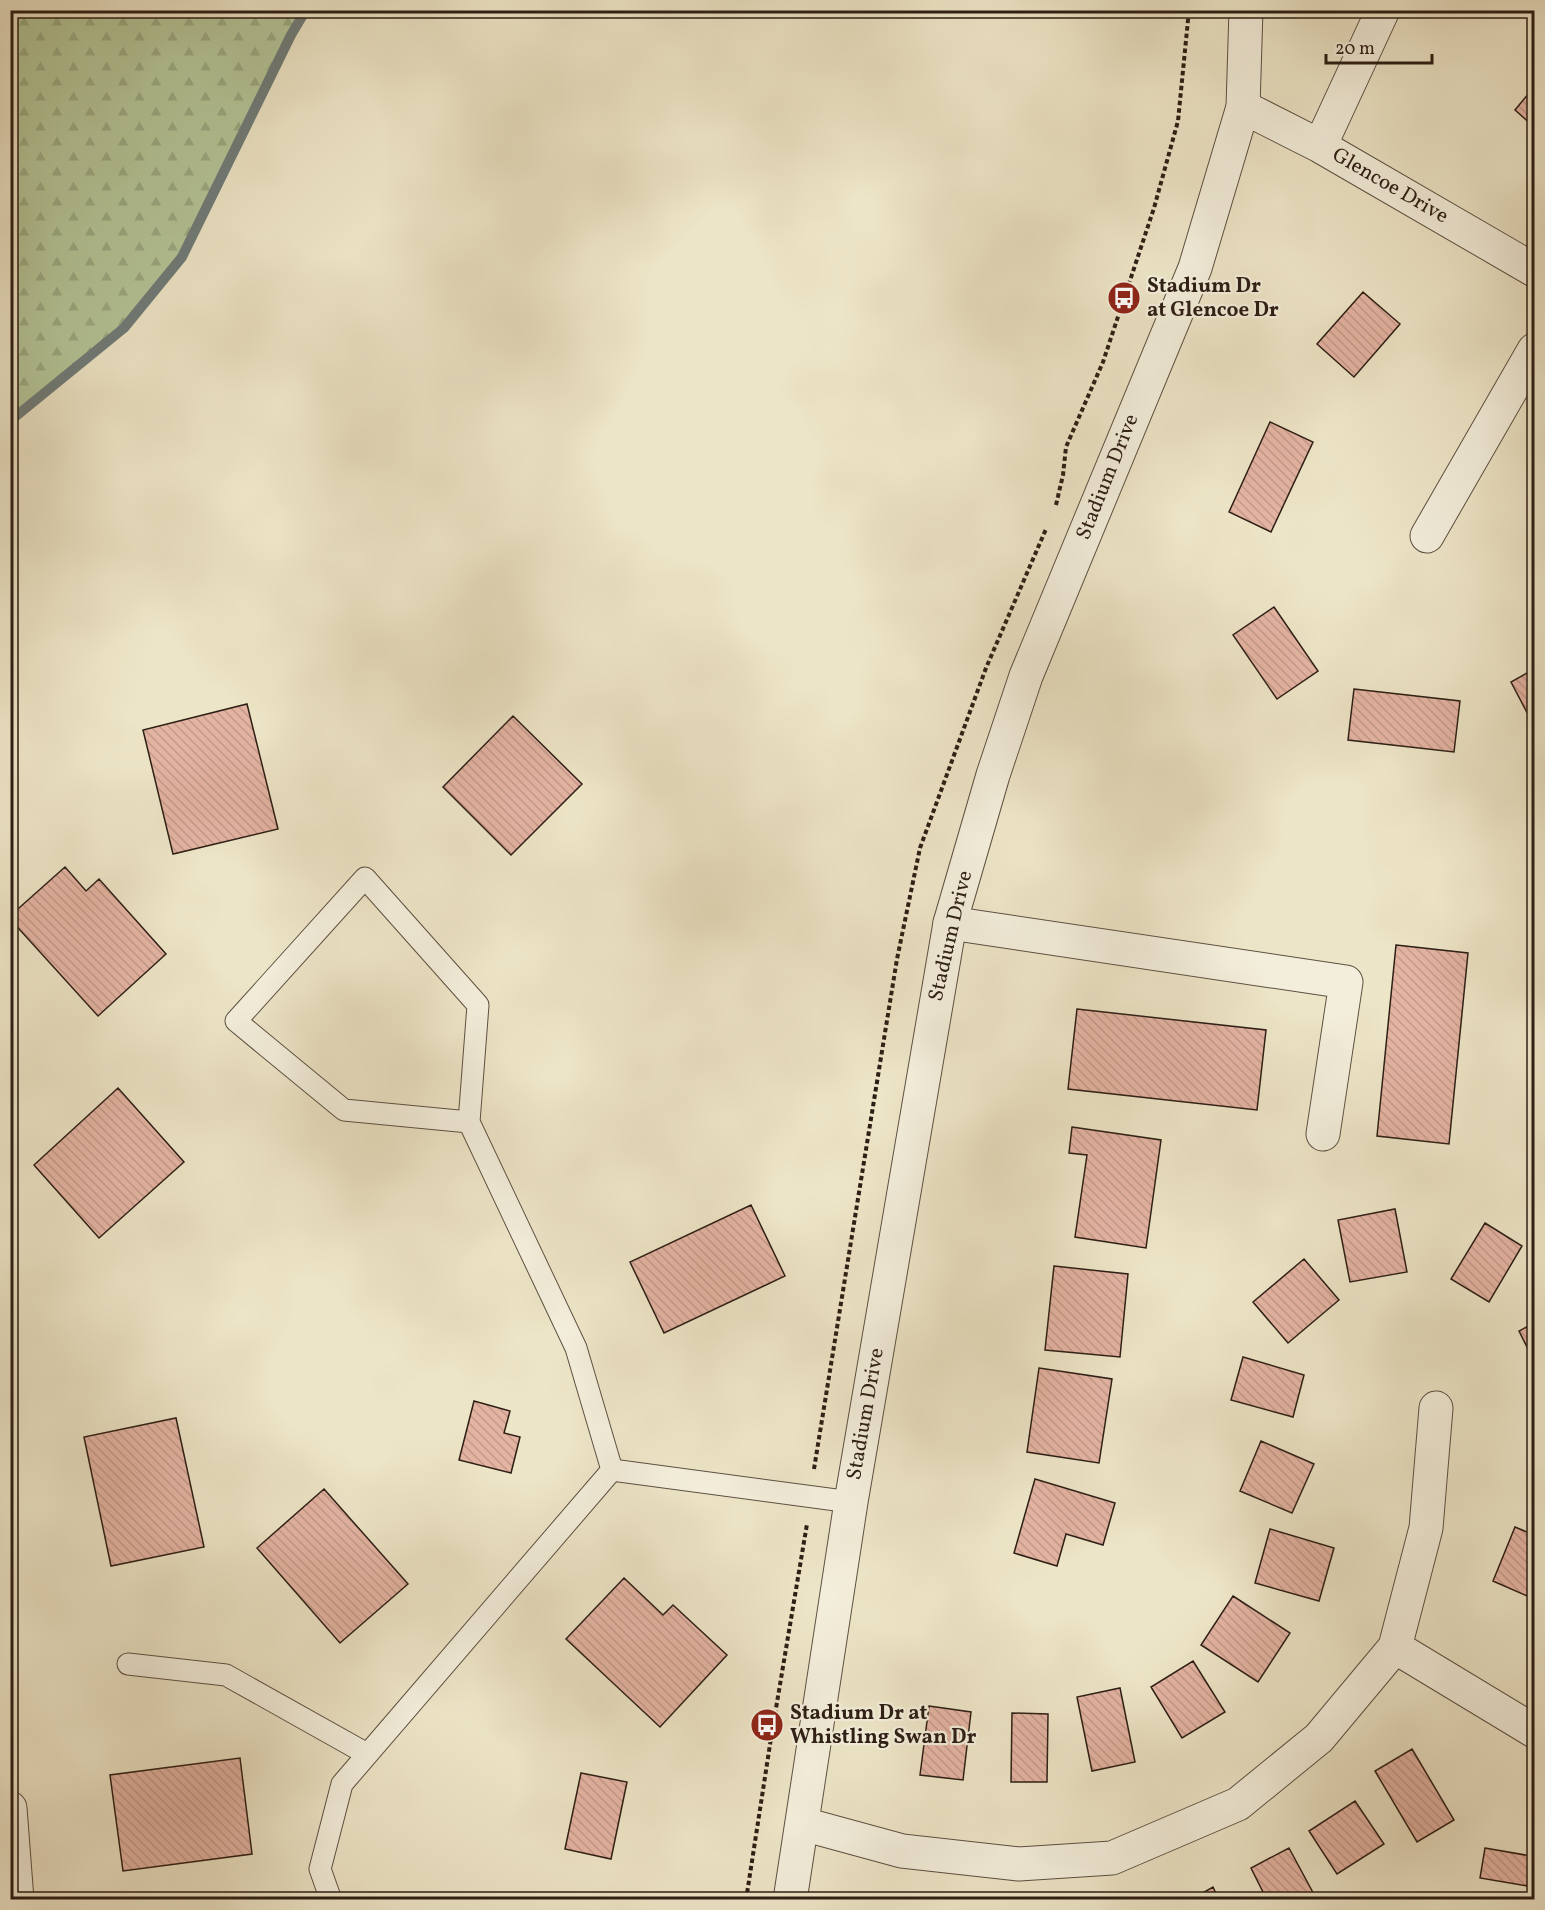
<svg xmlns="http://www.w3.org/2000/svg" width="1545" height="1910" font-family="Vollkorn,serif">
<defs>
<pattern id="forest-firs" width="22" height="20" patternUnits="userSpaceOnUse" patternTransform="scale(1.5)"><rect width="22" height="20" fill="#b4c598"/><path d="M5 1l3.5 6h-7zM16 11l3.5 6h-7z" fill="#9ba982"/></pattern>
<pattern id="building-back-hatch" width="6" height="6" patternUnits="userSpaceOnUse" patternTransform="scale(1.5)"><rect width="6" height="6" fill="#e4b4a3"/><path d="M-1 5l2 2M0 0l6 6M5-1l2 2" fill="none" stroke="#c49a8b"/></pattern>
</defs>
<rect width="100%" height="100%" fill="#ede5c7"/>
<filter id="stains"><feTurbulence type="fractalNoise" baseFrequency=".00333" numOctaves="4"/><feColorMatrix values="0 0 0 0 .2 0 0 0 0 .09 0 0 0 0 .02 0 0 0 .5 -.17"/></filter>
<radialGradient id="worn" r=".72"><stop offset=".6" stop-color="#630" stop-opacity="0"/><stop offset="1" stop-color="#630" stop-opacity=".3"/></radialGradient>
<path fill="url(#forest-firs)" stroke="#707256" stroke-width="1.5" d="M11,10L306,11L291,35L182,257L124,328L11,421Z"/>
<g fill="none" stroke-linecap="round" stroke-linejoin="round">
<path stroke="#707d7a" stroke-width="10" d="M10,421L124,328L182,257L291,35L306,10"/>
</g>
<path fill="url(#building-back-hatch)" stroke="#2d1e15" stroke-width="1.5" d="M1534,87V127L1515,110Z
M1363,292L1400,324L1354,377L1317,344Z
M1270,422L1313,442L1271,532L1229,512Z
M1274,607L1318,671L1277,699L1233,635Z
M1534,669V726L1511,682Z
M1354,689L1460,701L1454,752L1348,740Z
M247,704L278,829L173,854L143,730Z
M513,716L582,784L511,855L443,787Z
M65,867L86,891L99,879L166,954L98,1016L10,919V916Z
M1396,945L1468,953L1449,1144L1377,1136Z
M1077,1009L1266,1030L1257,1110L1068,1089Z
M118,1088L184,1162L99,1238L34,1165Z
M1072,1127L1161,1140L1146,1248L1075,1237L1087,1155L1069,1153Z
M751,1205L785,1276L664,1333L630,1262Z
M1395,1209L1407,1272L1350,1282L1338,1220Z
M1485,1223L1522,1246L1489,1302L1451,1279Z
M1304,1259L1339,1300L1288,1343L1253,1302Z
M1054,1266L1128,1274L1120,1357L1045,1350Z
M1534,1323V1361L1519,1331Z
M1243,1357L1304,1375L1293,1417L1231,1400Z
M1039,1368L1112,1379L1099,1463L1027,1452Z
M474,1401L510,1411L504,1433L520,1437L511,1473L459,1460Z
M176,1418L204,1547L111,1566L84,1437Z
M1261,1441L1314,1464L1292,1513L1240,1491Z
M1035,1479L1115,1503L1103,1545L1066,1534L1057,1566L1014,1553Z
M324,1489L408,1584L340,1643L257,1548Z
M1515,1527L1534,1535V1599L1493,1581Z
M1270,1529L1334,1548L1319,1601L1255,1583Z
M624,1578L663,1615L673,1605L727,1655L660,1727L566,1639Z
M1233,1596L1290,1633L1258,1682L1201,1645Z
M1193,1661L1225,1712L1182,1738L1151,1687Z
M1120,1688L1135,1762L1092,1771L1077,1697Z
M929,1706L971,1712L963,1780L920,1775Z
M1012,1713L1048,1714L1047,1782H1011Z
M1412,1749L1454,1820L1417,1842L1375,1771Z
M240,1758L252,1854L123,1871L110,1775Z
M581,1773L627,1782L611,1859L565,1849Z
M1355,1801L1384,1844L1337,1874L1309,1831Z
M1289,1848L1317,1900H1267L1251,1868Z
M1485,1848L1531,1856L1527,1886L1480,1878Z
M1213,1887L1219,1900H1190Z"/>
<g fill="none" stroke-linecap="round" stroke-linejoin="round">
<defs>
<path id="service" d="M469,1122L344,1110L236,1021L365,878L478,1005L469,1122L576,1348L612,1470
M128,1664L226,1675L367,1754
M331,1900L320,1869L342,1784L612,1470L851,1502"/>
<path id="minor" d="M1243,107L1320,146L1534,270
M1320,146L1383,10
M1427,536L1534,350
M950,923L1346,982L1323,1134
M1395,1647L1534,1731
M10,1808L17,1900
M803,1824L902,1851L1019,1864L1112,1858L1238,1804L1319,1738L1395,1647L1426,1528L1436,1408"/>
<path id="tertiary" d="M790,1900L851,1502L950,923L993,775L1026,676L1195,268L1243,107L1246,10"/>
</defs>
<use href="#service" stroke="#5d5042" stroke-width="23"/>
<use href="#minor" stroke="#5d5042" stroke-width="35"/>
<use href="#tertiary" stroke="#5d5042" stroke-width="35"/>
<path stroke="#2d1e15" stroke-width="4" stroke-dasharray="4.5 3" stroke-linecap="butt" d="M1056,505L1063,475L1066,447L1103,362L1154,208L1178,121L1189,10
M814,1469L897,959L920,848L986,668L1046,529
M746,1900L771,1738L807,1524"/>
<use href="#service" stroke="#f3eedb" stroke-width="21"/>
<use href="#minor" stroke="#f3eedb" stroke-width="33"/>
<use href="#tertiary" stroke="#f3eedb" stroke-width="33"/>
</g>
<defs>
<symbol id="bus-disc" viewBox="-11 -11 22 22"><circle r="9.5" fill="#8f2418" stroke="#f3eedb"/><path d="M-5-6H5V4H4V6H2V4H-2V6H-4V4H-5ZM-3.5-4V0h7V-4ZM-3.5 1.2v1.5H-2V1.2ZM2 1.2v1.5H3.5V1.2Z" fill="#fff"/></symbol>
</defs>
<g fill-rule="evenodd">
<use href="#bus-disc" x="1105" y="279" width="38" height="38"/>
<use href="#bus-disc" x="748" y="1706" width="38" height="38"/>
</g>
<g text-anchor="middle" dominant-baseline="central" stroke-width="4.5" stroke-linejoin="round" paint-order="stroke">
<g font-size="21" fill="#2d1e15" stroke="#f3eedb">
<text transform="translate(1390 186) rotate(30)">Glencoe Drive</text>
<text transform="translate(1108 477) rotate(-68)">Stadium Drive</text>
<text transform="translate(951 936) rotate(-77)">Stadium Drive</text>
<text transform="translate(866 1414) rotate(-80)">Stadium Drive</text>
</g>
<g font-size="21" font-weight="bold" fill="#2d1e15" stroke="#f3eedb" text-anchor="start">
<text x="1147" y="286">Stadium Dr<tspan x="1147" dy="24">at Glencoe Dr</tspan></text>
<text x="790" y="1713">Stadium Dr at<tspan x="790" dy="24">Whistling Swan Dr</tspan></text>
</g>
</g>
<rect width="1545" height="1910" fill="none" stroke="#ede5c7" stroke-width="36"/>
<rect x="12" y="12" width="1521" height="1886" fill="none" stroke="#2d1e15" stroke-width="3"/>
<rect x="18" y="18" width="1509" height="1874" fill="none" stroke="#2d1e15" stroke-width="1.5"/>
<path d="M1326 54v9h106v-9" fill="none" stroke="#2d1e15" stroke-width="3"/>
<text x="1335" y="54" font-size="18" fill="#2d1e15" stroke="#f3eedb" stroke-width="4.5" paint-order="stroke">20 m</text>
<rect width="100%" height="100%" filter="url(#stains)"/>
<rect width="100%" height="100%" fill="url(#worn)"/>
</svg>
